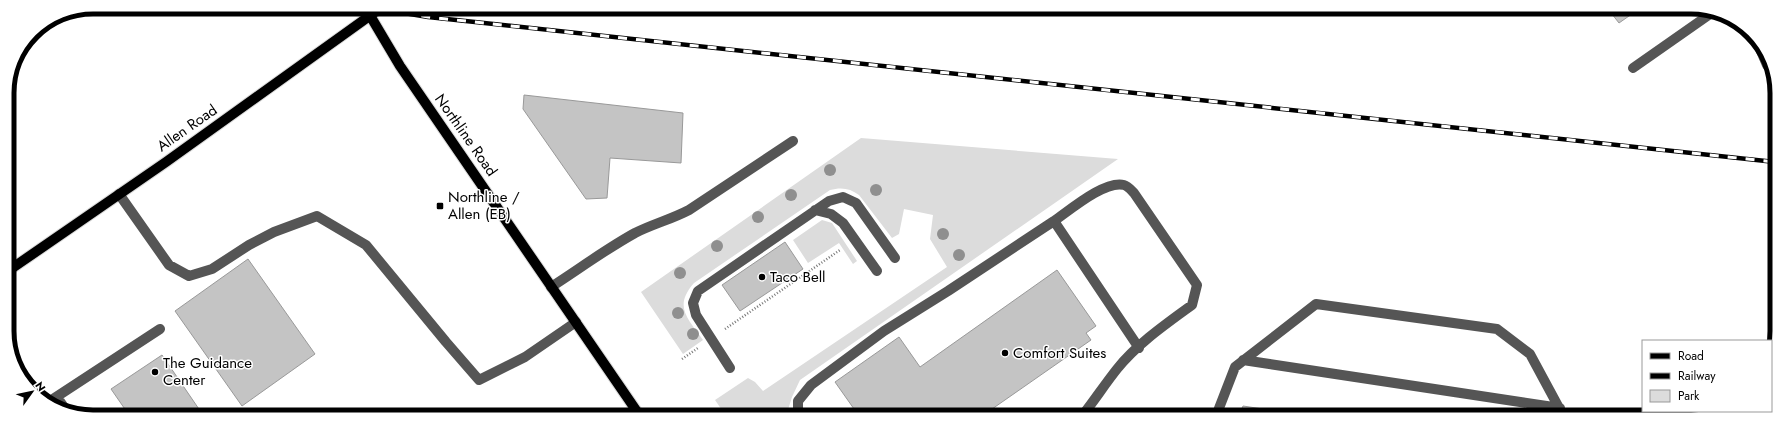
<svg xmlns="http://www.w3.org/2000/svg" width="1784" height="424" font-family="Jost,sans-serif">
<rect width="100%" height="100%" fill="#fff"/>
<path fill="#dcdcdc" d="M861,138L1118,159L800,380L792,397L786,416H726L715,400L748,378L755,382L763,391L947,267L930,239L933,215L904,209L899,234L892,238L859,195C850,188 841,187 830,190L694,283C673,307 688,318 703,340L683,354L641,292Z
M822,220L832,223L857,261L853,264L839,243L808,263L793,240Z"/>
<path fill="#c4c4c4" stroke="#999" d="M1608,9H1639L1619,23Z
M524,95L683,113L681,163L610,158L607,198L586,199L523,109Z
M785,242L803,269L740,311L722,285Z
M248,259L315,354L242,406L175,311Z
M1057,270L1096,326L1086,333L1091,340L982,416H859L835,382L899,337L920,367Z
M162,355L203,415H129L111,389Z
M1243,406L1309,416H1229V415H1239Z"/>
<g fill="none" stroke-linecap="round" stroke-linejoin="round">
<defs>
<path id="major" d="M365,7L400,66L640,416
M8,271L166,162L382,7"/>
</defs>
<use href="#major" stroke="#dbdbdb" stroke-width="12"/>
<path stroke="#777" stroke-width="2.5" stroke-dasharray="1 2" stroke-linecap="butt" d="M725,329L840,250
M682,359L698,348"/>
<path stroke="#555" stroke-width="10" d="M1758,44L1767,65L1771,67
M1633,68L1713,12
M119,194L169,265L189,276L212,269L249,245L274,232L317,216L366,245L446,342L479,380L525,357L576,322
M815,210L831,214L843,223L877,271
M551,287C579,269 606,249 635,233C653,224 672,219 689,210L793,141
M1243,360L1560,408
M730,368L696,315L693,303L698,291L829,201L843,197L856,203L895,258
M57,397L66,410
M50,401L160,329
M798,416V401L811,385L884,331L948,291L1054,221
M1082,416C1094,401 1105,384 1117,369C1137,344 1166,324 1192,305L1197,285L1134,193C1131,190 1128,186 1124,185C1105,180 1070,210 1054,221L1139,348
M1216,416L1235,367L1316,304L1497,329L1530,354L1564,417"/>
<use href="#major" stroke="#000" stroke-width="10"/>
<defs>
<path id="rail" d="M368,7L428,17L1775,162"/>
</defs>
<use href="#rail" stroke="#000" stroke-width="4.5"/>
<use href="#rail" stroke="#fff" stroke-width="3" stroke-dasharray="9" stroke-linecap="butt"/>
</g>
<g fill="#8f8f8f">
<circle cx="830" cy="170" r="6"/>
<circle cx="876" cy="190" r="6"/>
<circle cx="791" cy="195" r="6"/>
<circle cx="758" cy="217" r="6"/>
<circle cx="943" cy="234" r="6"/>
<circle cx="717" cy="246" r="6"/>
<circle cx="959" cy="255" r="6"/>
<circle cx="680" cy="273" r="6"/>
<circle cx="678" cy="313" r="6"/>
<circle cx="693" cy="334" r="6"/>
</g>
<g fill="#000" stroke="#fff" stroke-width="1.5">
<rect x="436" y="202" width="8" height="8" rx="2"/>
<circle cx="762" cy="277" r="4"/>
<circle cx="1005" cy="353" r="4"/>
<circle cx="155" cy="372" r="4"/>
</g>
<g text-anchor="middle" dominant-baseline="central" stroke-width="3" stroke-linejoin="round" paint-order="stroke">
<g font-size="15" fill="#000" stroke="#fff">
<text transform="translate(187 128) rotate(-35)">Allen Road</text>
<text transform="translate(466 135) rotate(55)">Northline Road</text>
</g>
<g font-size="15" fill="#000" stroke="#fff" text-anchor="start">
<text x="448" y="197">Northline /<tspan x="448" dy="17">Allen (EB)</tspan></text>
<text x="770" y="277">Taco Bell</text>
<text x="1013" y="353">Comfort Suites</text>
<text x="163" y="363">The Guidance<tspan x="163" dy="17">Center</tspan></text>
</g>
</g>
<path d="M0 0H1784V424H0ZM93 14H1691A79 79 0 0 1 1770 93V331A79 79 0 0 1 1691 410H93A79 79 0 0 1 14 331V93A79 79 0 0 1 93 14Z" fill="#fff" fill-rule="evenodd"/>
<path fill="none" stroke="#000" stroke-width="5" d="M93 14H1691A79 79 0 0 1 1770 93V331A79 79 0 0 1 1691 410H93A79 79 0 0 1 14 331V93A79 79 0 0 1 93 14Z"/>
<rect x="1642" y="340" width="130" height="72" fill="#ffffff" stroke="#999999"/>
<rect x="1650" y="353" width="20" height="6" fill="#000000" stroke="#999999"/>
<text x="1678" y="360" font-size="12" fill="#000000">Road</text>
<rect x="1650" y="373" width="20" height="6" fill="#000000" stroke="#999999"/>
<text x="1678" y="380" font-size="12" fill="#000000">Railway</text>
<rect x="1650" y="390" width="20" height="12" fill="#dcdcdc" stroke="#999999"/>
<text x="1678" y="400" font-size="12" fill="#000000">Park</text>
<g transform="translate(32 392) rotate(57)" stroke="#ffffff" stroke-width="3" paint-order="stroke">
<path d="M0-3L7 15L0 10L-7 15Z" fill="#000000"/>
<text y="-6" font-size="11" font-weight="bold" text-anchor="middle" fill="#000000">N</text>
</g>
</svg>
